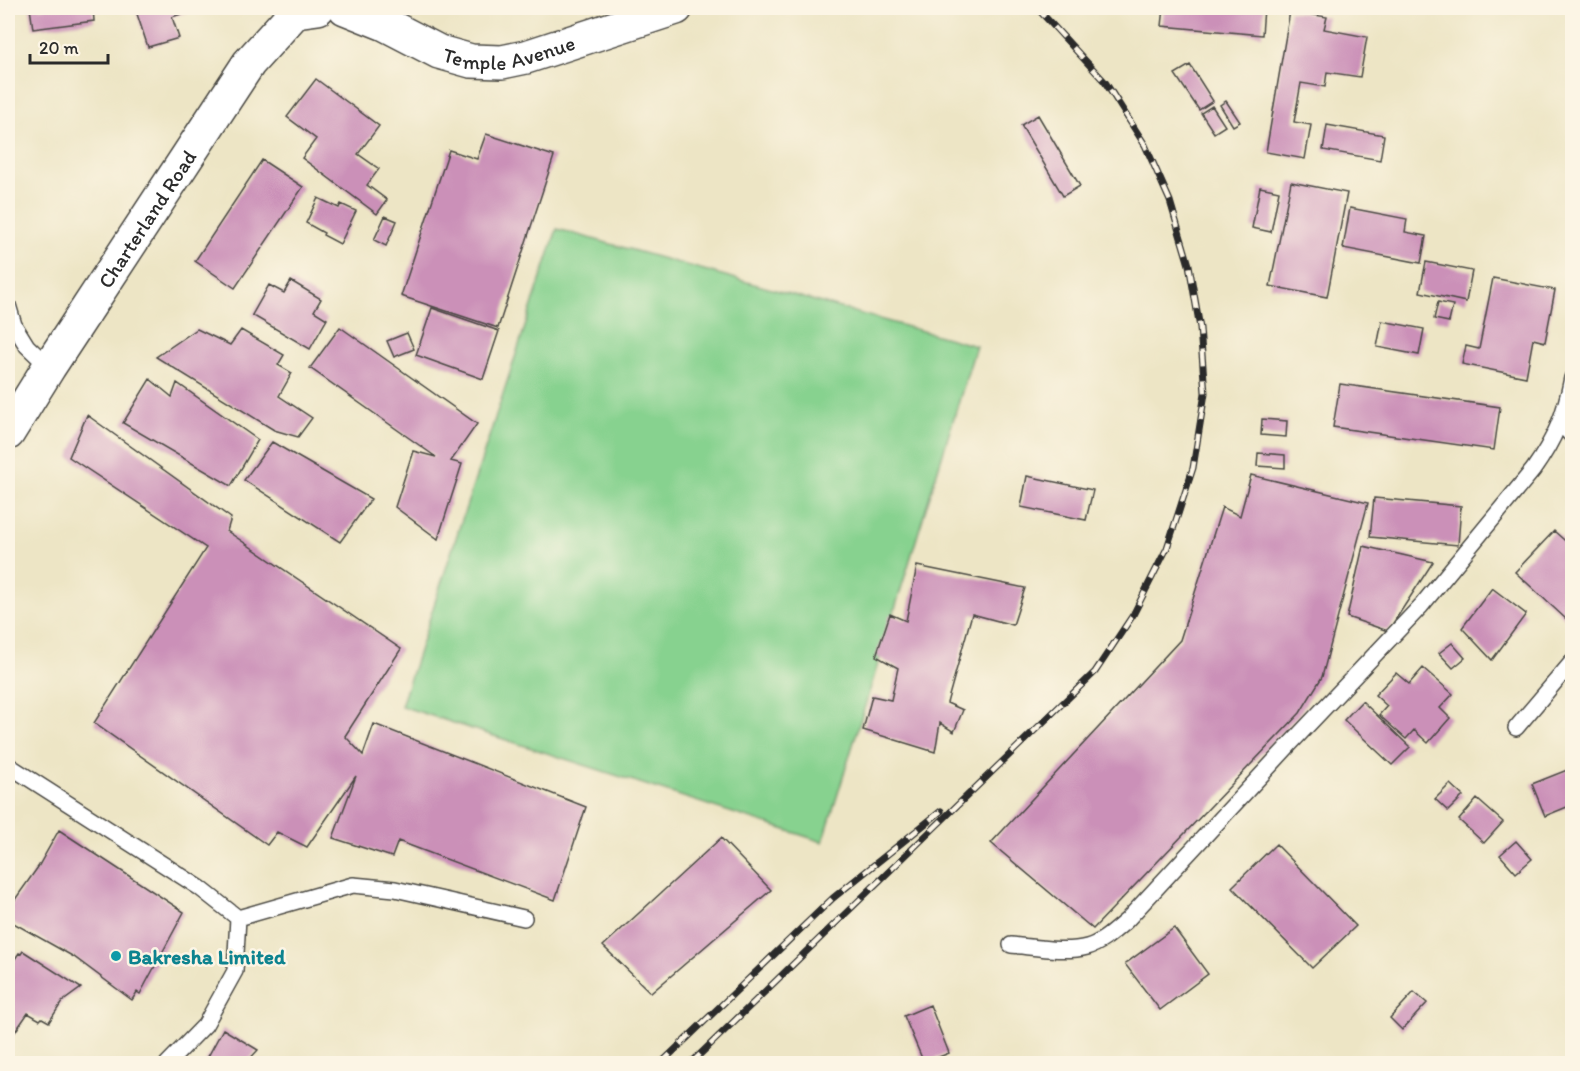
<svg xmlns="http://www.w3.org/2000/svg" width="1580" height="1071" font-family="Itim,sans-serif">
<rect width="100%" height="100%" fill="#fcf5e5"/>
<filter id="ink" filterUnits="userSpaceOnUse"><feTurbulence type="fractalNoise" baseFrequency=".0167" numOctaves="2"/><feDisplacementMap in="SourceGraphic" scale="12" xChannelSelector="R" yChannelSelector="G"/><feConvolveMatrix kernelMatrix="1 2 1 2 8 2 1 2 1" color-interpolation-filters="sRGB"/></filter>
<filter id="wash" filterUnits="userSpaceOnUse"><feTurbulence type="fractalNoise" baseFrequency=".008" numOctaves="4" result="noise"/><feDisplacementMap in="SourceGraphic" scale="24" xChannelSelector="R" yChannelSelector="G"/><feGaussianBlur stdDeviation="1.35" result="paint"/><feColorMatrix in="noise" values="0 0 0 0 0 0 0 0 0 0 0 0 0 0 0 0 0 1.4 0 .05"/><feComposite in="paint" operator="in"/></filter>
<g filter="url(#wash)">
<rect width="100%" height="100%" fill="#ede5c5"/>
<path fill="#87d28f" stroke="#597e5d" stroke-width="1.5" d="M557,229L976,346L823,842L401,706Z"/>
<g id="blocks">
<path fill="#cb90b8" d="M30,8H93L94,21L33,29Z
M135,8H186L187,12L172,17L179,38L148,47Z
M1164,8H1264L1262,35L1162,26Z
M1290,11L1327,17L1324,29L1367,37L1360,77L1327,72L1325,87L1301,83L1294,122L1311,125L1305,159L1266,152Z
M1190,65L1213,101L1199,110L1175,74Z
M316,79L379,126L358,154L379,169L367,185L387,200L377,214L302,158L316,139L287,117Z
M1226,101L1240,122L1233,126L1220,105Z
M1212,106L1225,126L1214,133L1201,113Z
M1038,115L1080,186L1063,196L1021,125Z
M1327,125L1384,135L1380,160L1323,150Z
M486,134L554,156L498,328L401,296L449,150L477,159Z
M262,160L303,187L235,288L195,261Z
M1291,182L1347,193L1327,297L1270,286Z
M1260,187L1279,191L1271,232L1252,228Z
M318,198L339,208L341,204L356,211L340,244L323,235L324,233L306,223Z
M1350,208L1407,219L1405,232L1426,236L1421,263L1343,248Z
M385,216L397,221L386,246L374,240Z
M1426,262L1472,271L1466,302L1420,292Z
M1493,278L1555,290L1545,342L1533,339L1526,377L1462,364L1466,346L1479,349Z
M291,281L321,299L314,311L327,319L310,349L252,315L269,285L284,293Z
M1438,302L1453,305L1449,322L1434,319Z
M432,308L499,331L483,379L416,355Z
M1382,321L1424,329L1419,355L1377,347Z
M340,327L477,424L451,461L462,464L438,539L395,507L413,451L436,457L310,368Z
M197,329L230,345L241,330L284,355L278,365L292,373L279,396L312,418L298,437L274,430L156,357Z
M407,333L414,349L394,357L387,341Z
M150,379L172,397L177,383L258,440L231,486L123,423Z
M1340,384L1500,407L1494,450L1333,427Z
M87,415L231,518L227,531L401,649L345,736L363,755L374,724L586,807L555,900L398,841L392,857L333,838L356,776L307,847L277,832L267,845L94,723L206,548L69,457Z
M1262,419L1287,421L1286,437L1261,435Z
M272,442L371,499L340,542L244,480Z
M1258,453L1285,455V468L1257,466Z
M1251,475L1368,503L1322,677L1300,713L1093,929L991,843L1180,640L1222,507L1240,516Z
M1027,476L1093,490L1086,520L1021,507Z
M1374,498L1461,506L1458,545L1370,537Z
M1554,531L1572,547V612L1566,619L1515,572Z
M1363,546L1433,562L1388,631L1347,617Z
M917,566L1025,588L1013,625L972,614L947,703L963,710L954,732L940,723L935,752L863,730L872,696L891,700L898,668L876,656L890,614L906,621Z
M1492,588L1526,614L1492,660L1462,628Z
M1452,643L1465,658L1453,668L1439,653Z
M1423,668L1453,694L1440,708L1450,718L1428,743L1414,730L1406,739L1379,715L1387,706L1375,695L1396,673L1409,684Z
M1362,701L1410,747L1392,765L1344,720Z
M1572,768V805L1545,816L1532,784Z
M1450,784L1463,796L1448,811L1435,799Z
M1477,799L1503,822L1484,843L1459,820Z
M59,830L184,912L140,994L137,992L132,1000L74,957L8,920L13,911L9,908L38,867Z
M721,838L771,890L651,993L603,946Z
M1516,841L1532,859L1516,873L1500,855Z
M1276,844L1356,926L1312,968L1232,887Z
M1174,928L1208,974L1160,1010L1125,964Z
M23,951L81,988L62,1002L49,1022L42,1018L40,1020L28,1013L8,1042V969L19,953L21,954Z
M1414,992L1427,1003L1402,1030L1390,1018Z
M930,1005L949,1053L924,1063L904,1016Z
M223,1029L258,1050L245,1064H204Z"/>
</g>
</g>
<g filter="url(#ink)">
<use href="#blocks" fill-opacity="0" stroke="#484742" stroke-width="1.5"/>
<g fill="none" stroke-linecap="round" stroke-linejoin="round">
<defs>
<path id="lane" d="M8,305L14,325L27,346L49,367
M1560,423L1572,436
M1516,728L1572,662
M8,765L200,888L238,918L235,971L205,1025L167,1064
M238,918L353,885L395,889L524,918
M1011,945C1034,947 1065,953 1087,947C1102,943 1114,931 1126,921L1291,743L1421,606L1533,470C1555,439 1565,414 1572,378"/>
<g id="secondary">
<path id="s1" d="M345,8L385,24L439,52L471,61L502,62L526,57L676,8"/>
<path id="s2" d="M8,433L49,367L249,63L296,11L318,8"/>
</g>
</defs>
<use href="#lane" stroke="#484742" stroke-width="18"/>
<use href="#secondary" stroke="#484742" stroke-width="36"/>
<use href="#lane" stroke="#fff" stroke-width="15"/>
<use href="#secondary" stroke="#fff" stroke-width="33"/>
<defs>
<path id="rail" d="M660,1064L833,898L941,811
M690,1064L1095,672L1133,615L1167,548L1193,468L1205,393L1200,328L1189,265L1170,201L1145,145L1105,82L1037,8"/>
</defs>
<use href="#rail" stroke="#2b2b2b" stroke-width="7"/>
<use href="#rail" stroke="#fcf5e5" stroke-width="4.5" stroke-dasharray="14" stroke-linecap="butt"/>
</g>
</g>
<circle fill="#0f9aa8" stroke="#fcf5e5" stroke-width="2" cx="116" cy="956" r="6"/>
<g text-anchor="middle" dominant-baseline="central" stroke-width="5" stroke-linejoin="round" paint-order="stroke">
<g font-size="21" fill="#2b2b2b" stroke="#fcf5e5">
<text stroke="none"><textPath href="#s1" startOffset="176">Temple Avenue</textPath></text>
<text stroke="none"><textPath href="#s2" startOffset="255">Charterland Road</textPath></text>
</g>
<g font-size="21" font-weight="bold" fill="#0d838f" stroke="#fcf5e5" text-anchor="start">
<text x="128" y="956">Bakresha Limited</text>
</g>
</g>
<rect width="1580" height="1071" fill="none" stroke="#fcf5e5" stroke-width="30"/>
<path d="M30 54v9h78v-9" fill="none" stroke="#2b2b2b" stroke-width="3"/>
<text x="39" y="54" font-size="18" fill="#2b2b2b" stroke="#fcf5e5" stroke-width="4.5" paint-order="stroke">20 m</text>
</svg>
